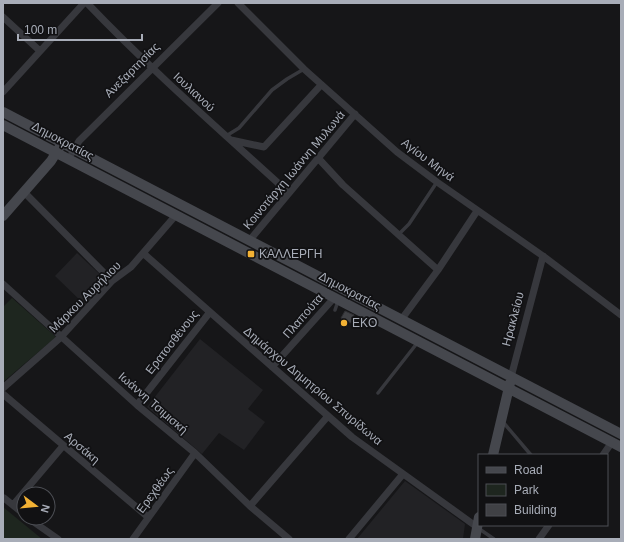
<svg xmlns="http://www.w3.org/2000/svg" width="624" height="542" font-family="Arial,sans-serif">
<rect width="100%" height="100%" fill="#161618"/>
<path fill="#222225" d="M77,253L108,282L86,306L55,276Z
M200,339L263,390L248,409L265,422L244,450L219,433L202,454L147,407Z
M405,481L465,524L463,539H357Z"/>
<path fill="#1e261f" d="M12,298L56,337L3,382V307Z
M3,507L42,539H3Z"/>
<path fill="#404145" stroke="#303034" d="M345,311L354,315L351,323L341,318Z"/>
<g fill="none" stroke-linecap="round" stroke-linejoin="round">
<path stroke="#37383d" stroke-width="3.5" d="M226,136L239,128L272,90L287,79L304,69
M399,234L409,224L437,182
M335,310L338,301
M359,321L365,315
M378,393L418,342
M503,422L531,455
M478,528L494,539"/>
<path stroke="#37383d" stroke-width="7" d="M87,3C151,70 221,131 289,193
M238,3L304,69L397,152L437,182L543,256L621,315
M3,17L40,51
M3,92L84,3
M231,140L264,147L321,85
M72,153L79,141L218,3
M318,158L343,185L438,270
M24,192L112,281
M249,241L355,114
M143,253L352,437L477,527
M3,284L137,405L195,453L250,506L289,539
M401,320L438,270L477,211
M272,367L334,298
M511,377L543,256
M3,388L61,337L112,281L131,267L176,215
M3,394L148,517
M137,405L210,312
M603,455L612,442
M4,498L24,514
M13,505L63,446
M250,506L328,416
M28,518L58,539
M133,539L195,453
M349,539L403,474
M539,539L549,525"/>
<path stroke="#45474d" stroke-width="10" d="M3,112L621,434
M3,125L621,447
M3,216L51,161L59,148
M493,455L510,383
M475,539L479,517"/>
</g>
<g fill="#f2b134" stroke="#111113" stroke-width="1.5">
<rect x="247" y="250" width="8" height="8" rx="2"/>
<circle cx="344" cy="323" r="4"/>
</g>
<g text-anchor="middle" dominant-baseline="central" stroke-width="3.5" stroke-linejoin="round" paint-order="stroke">
<g font-size="12" fill="#a8adb8" stroke="#111113">
<text transform="translate(132 70) rotate(-45)">Ανεξαρτησίας</text>
<text transform="translate(194 92) rotate(43)">Ιουλιανού</text>
<text transform="translate(63 141) rotate(28)">Δημοκρατίας</text>
<text transform="translate(428 160) rotate(37)">Αγίου Μηνά</text>
<text transform="translate(294 170) rotate(-50)">Κοινοτάρχη Ιωάννη Μυλωνά</text>
<text transform="translate(350 291) rotate(28)">Δημοκρατίας</text>
<text transform="translate(85 297) rotate(-45)">Μάρκου Αυρήλιου</text>
<text transform="translate(303 316) rotate(-49)">Πλαπούτα</text>
<text transform="translate(513 319) rotate(-75)">Ηρακλείου</text>
<text transform="translate(172 342) rotate(-52)">Ερατοσθένους</text>
<text transform="translate(313 386) rotate(40)">Δημάρχου Δημητρίου Σπυρίδωνα</text>
<text transform="translate(153 403) rotate(41)">Ιωάννη Τσιμισκή</text>
<text transform="translate(82 448) rotate(40)">Αρσάκη</text>
<text transform="translate(155 490) rotate(-54)">Ερεχθέως</text>
</g>
<g font-size="12" fill="#a8adb8" stroke="#111113" text-anchor="start">
<text x="259" y="254">ΚΑΛΛΕΡΓΗ</text>
<text x="352" y="323">EKO</text>
</g>
</g>
<rect width="624" height="542" fill="none" stroke="#a8adb8" stroke-width="8"/>
<rect x="478" y="454" width="130" height="72" fill="#111113" stroke="#4d4f55"/>
<rect x="486" y="467" width="20" height="6" fill="#45474d" stroke="#4d4f55"/>
<text x="514" y="474" font-size="12" fill="#a8adb8">Road</text>
<rect x="486" y="484" width="20" height="12" fill="#1e261f" stroke="#4d4f55"/>
<text x="514" y="494" font-size="12" fill="#a8adb8">Park</text>
<rect x="486" y="504" width="20" height="12" fill="#404145" stroke="#4d4f55"/>
<text x="514" y="514" font-size="12" fill="#a8adb8">Building</text>
<g transform="translate(36 506) rotate(106)"><circle r="19" fill="#111113" stroke="#4d4f55"/>
<path d="M0-3L7 15L0 10L-7 15Z" fill="#f2b134"/>
<text y="-6" font-size="11" font-weight="bold" text-anchor="middle" fill="#a8adb8">N</text>
</g>
<path d="M18 34v6h124v-6" fill="none" stroke="#a8adb8" stroke-width="2"/>
<text x="24" y="34" font-size="12" fill="#a8adb8" stroke="#111113" stroke-width="3" paint-order="stroke">100 m</text>
</svg>
